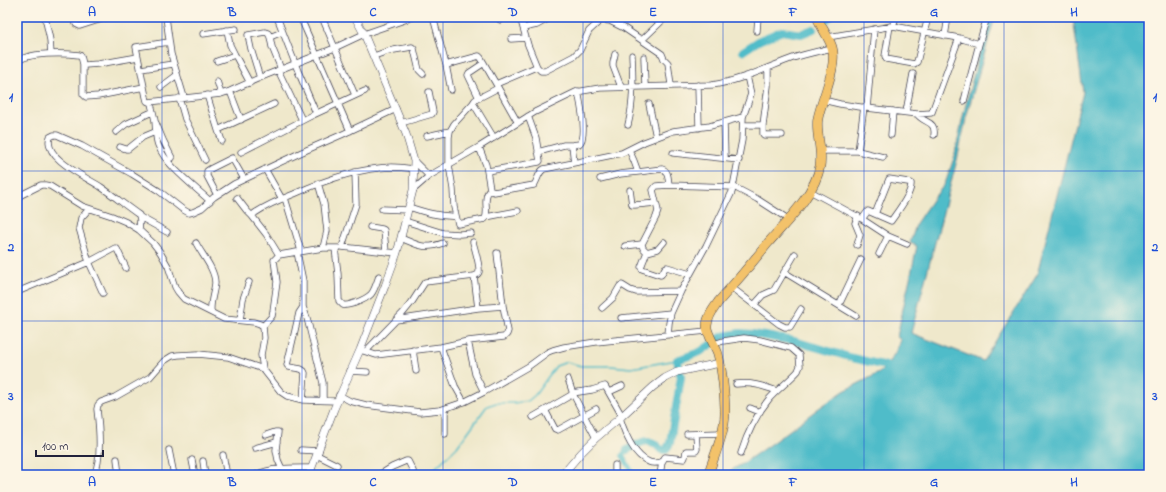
<svg xmlns="http://www.w3.org/2000/svg" width="1166" height="492" font-family="'Indie Flower',sans-serif">
<rect width="100%" height="100%" fill="#fcf5e5"/>
<filter id="ink" filterUnits="userSpaceOnUse"><feTurbulence type="fractalNoise" baseFrequency=".025" numOctaves="2"/><feDisplacementMap in="SourceGraphic" scale="8" xChannelSelector="R" yChannelSelector="G"/><feConvolveMatrix kernelMatrix="1 2 1 2 8 2 1 2 1" color-interpolation-filters="sRGB"/></filter>
<filter id="wash" filterUnits="userSpaceOnUse"><feTurbulence type="fractalNoise" baseFrequency=".012" numOctaves="4" result="noise"/><feDisplacementMap in="SourceGraphic" scale="16" xChannelSelector="R" yChannelSelector="G"/><feGaussianBlur stdDeviation="0.9" result="paint"/><feColorMatrix in="noise" values="0 0 0 0 0 0 0 0 0 0 0 0 0 0 0 0 0 1.4 0 .05"/><feComposite in="paint" operator="in"/></filter>
<g filter="url(#wash)">
<rect width="100%" height="100%" fill="#efe8cb"/>
<path fill="#4fbcc9" stroke="#386f82" d="M989,17H995L967,114L957,160L911,333L983,361L1037,275L1083,92L1073,17H1149V475H728L733,469L742,464L786,433L819,408L844,391L879,373L886,366L895,353L901,340L897,337C903,306 911,276 917,246L910,243L917,222L932,200L945,184L954,158L964,112Z"/>
<g fill="none" stroke-linecap="round" stroke-linejoin="round">
<path stroke="#4fbcc9" stroke-width="1.5" d="M428,475L457,447L487,406L496,403H514L528,401L535,395L556,366L567,362L581,366H611L631,368L677,360"/>
<path stroke="#4fbcc9" stroke-width="4.5" d="M627,450L622,455L630,468L633,475"/>
<path stroke="#4fbcc9" stroke-width="8" d="M824,21L830,17
M743,51L760,40L782,31L801,34L813,29
M627,450C641,442 650,435 661,450H666L670,443L681,377L677,360L700,352L723,336L740,333L753,334L794,341L853,358L886,366"/>
</g>
</g>
<g filter="url(#ink)">
<g fill="none" stroke-linecap="round" stroke-linejoin="round">
<defs>
<path id="minor" d="M45,17L50,40L51,54
M74,17L76,24L80,26L108,17
M166,17L171,54L184,97
M277,17L298,71L316,113
M433,17L446,65L479,56L481,58L496,84
M499,17L500,20
M520,17L528,45L537,67
M302,21L350,131
M324,22L355,95
M890,26L885,56L886,59L914,64L917,62L928,17
M893,26L896,17
M523,28L537,25L551,17
M227,30L230,45L235,55L250,83
M757,31L758,17
M203,34L236,29
M945,36L948,17
M828,37L893,26L959,38L979,44L987,17
M511,39L526,38
M642,40L666,17
M169,42L136,47L146,97L147,101L149,102L221,94L230,91L264,76L332,49L364,34L413,17
M615,54L613,63V66L621,87
M374,56L388,51L412,47L414,49L418,66L419,70L423,74
M644,57L645,86
M217,61L235,55
M17,62C27,52 65,53 79,55L81,56L83,64L85,65L98,64L138,57
M83,64V94L86,97L98,96L144,87
M446,65L451,90
M768,68V86L763,125V134L764,135H782
M141,69L173,64
M281,69L272,47L270,37L282,32
M278,70L302,120
M260,78L251,49L248,35L265,32L268,33L270,37
M217,81L221,94
M698,85L699,128
M161,87L177,75
M230,91L241,120
M207,95L218,130L274,104
M179,98L185,119L205,160
M479,98L468,75L469,73L484,63
M823,100L840,104L867,108L874,29
M964,101L979,44
M151,103C152,109 154,115 155,121C156,129 155,137 158,145C166,166 194,186 210,201
M473,103L454,124L450,131L449,137V165L453,189L454,207L458,224L485,219C489,211 483,201 488,192L492,191
M649,104L656,137
M867,108L917,114C924,124 936,120 934,135
M906,112L913,74
M917,114L931,113L932,112L959,38
M724,122L725,158
M156,123L163,140L172,158
M401,123L432,114L433,112L429,92
M518,123L496,84L536,67H537L541,71H545L574,56L580,50L589,31L601,20L610,21L624,28L662,54L664,59L668,63L671,85
M628,125C634,102 633,78 632,55
M743,125H763
M218,130L222,141
M116,132L126,124L152,112
M891,135L893,111
M427,136L450,131
M494,138L473,103L475,100L498,88
M120,147L126,149H128L143,137L155,132
M479,147L486,165L490,189L494,192L534,185C538,180 538,172 544,169L622,153L644,142L673,131L710,126L743,117
M629,150L634,161L638,172L662,169C669,171 668,179 669,185
M820,151H858L864,107
M858,151L883,157
M241,152L313,115L365,91
M538,152L564,145H572
M673,153L739,160
M414,161L429,176
M574,163L572,145C574,145 577,144 579,144C588,138 580,101 578,91
M265,169L282,199
M488,171L539,162L540,161L536,138L528,116
M355,172L356,204L342,247L397,253
M600,179L620,174L638,172
M318,183L324,204L327,231L323,248
M413,190L429,176L479,147L535,112L576,92L600,88L712,85C740,81 766,68 793,58C805,54 819,51 832,48
M630,190L632,205H635L656,203
M810,191L862,219L888,236L907,244
M217,195L207,176V171L210,169L232,158L244,179
M17,197L41,185H45L50,186L82,206L112,216L126,222L139,230L153,243L160,252L168,266L175,287L178,292L184,299L224,319L254,322L260,324L263,326L264,338L261,355L263,369L281,392L287,396L303,400L337,401
M237,198L247,211L252,216
M285,198L301,251
M409,207C424,212 440,217 456,216
M89,209L81,218L79,228L89,262L103,293
M382,209L408,210
M140,217L167,232
M486,217L518,211
M862,219L868,211L891,221C897,212 912,194 911,183L908,182L889,179L875,214
M405,221L443,233L460,234L471,233
M370,227L382,229L384,230L386,252
M139,230L140,220L139,215C126,206 114,196 101,187C88,178 42,158 50,137L54,135H57L82,146L132,174L159,191L182,209L189,213L193,212L202,208L214,197L234,184L302,152L341,135L396,109
M401,238C418,245 424,250 443,243
M196,243C202,255 215,269 215,283C214,293 210,302 211,311
M642,244L643,248L647,252L641,267L642,269L660,275H661L665,268L667,267L690,274
M857,245L860,235L855,223L858,216
M625,246L642,244L656,217L658,211L653,190L656,186L669,185L734,187L757,199L788,219
M335,248L338,274L339,301L343,305C347,306 351,304 355,303C373,296 373,294 379,276
M299,252L323,248H338
M647,252L658,249L664,242
M879,254L888,236
M279,255L266,234L252,216L255,213C267,205 281,199 294,194C325,180 358,168 392,167C400,167 407,168 414,169
M784,272L856,316
M731,287L779,324L785,327H790L801,309
M17,292L89,262L115,248L117,249L126,268
M754,305L763,295L774,290L795,254
M839,305L861,259
M478,308L503,306
M602,308L613,298L620,286L622,285L630,290L636,292L681,291
M621,318L671,313
M240,320L243,299L249,282
M396,320L478,308L474,276
M263,326L272,316L273,311L277,282L274,260L279,255L297,252L303,281V307
M668,335L669,323L671,313L681,291L706,246L732,192L742,140L743,117L751,94L747,76
M468,341L475,374L484,392
M714,344L723,341L744,338L760,340L791,348L799,355L800,366L798,371C789,381 778,389 769,399C756,415 747,434 741,453
M441,347L455,386L464,402
M360,350L376,355L441,347L468,341L504,337L507,334L508,331L503,306L497,253
M413,350L416,371
M366,351L403,313L412,302L425,282L474,276C477,275 478,275 479,272C480,265 475,250 473,242
M350,371L367,372
M568,379L573,394L596,438
M736,384C751,382 763,386 777,391
M609,392L622,386
M572,393L592,390L605,386L622,416
M339,395L350,401L366,405L420,412L440,410L464,402L484,392L529,366L548,352L553,350L564,347L596,342L707,331
M303,400L305,373L304,371L301,369L289,367L287,365L299,313L303,307L307,318L323,383V400
M750,408L760,412
M545,410L555,429L558,430L596,409
M533,417L573,394
M620,418C625,434 633,455 649,462C653,464 658,463 662,462L665,457L684,459L685,457L686,451H696L697,449L696,434
M445,434V409
M687,434L722,433
M266,435L275,432H278L276,450L278,460L282,469
M255,448L277,442
M169,450L174,475
M301,450L319,451
M223,455L227,475
M317,455L337,465
M117,459L119,475
M192,460L195,475
M203,461L205,475
M94,475C102,460 99,426 97,409L98,405L101,402L115,397L150,377L164,361L172,356L178,355L198,354L228,357L263,369
M256,475C271,467 294,468 312,468
M379,475L392,467L406,461H408L413,471
M614,475L615,472V465
M660,475L662,462"/>
<path id="tertiary" d="M309,475L334,409L360,350L385,286L397,253L413,190L414,161L406,134L364,34L355,17
M562,475L581,453L596,438L622,416L653,387L665,378L677,372L720,363"/>
<path id="trunk" d="M708,475C714,456 725,432 725,413C725,396 722,370 718,354C716,347 706,332 707,326C707,317 714,308 719,301C736,282 752,263 768,243C786,222 815,194 820,166C823,150 815,133 818,118C822,98 838,66 832,47C828,36 821,27 817,17"/>
</defs>
<use href="#minor" stroke="#414051" stroke-width="7"/>
<use href="#tertiary" stroke="#414051" stroke-width="8"/>
<use href="#trunk" stroke="#414051" stroke-width="10"/>
<use href="#minor" stroke="#fff" stroke-width="5.5"/>
<use href="#tertiary" stroke="#fff" stroke-width="7"/>
<use href="#trunk" stroke="#f3c26a" stroke-width="9"/>
</g>
</g>
<path fill="none" stroke="#1d4ed8" stroke-width="1" stroke-opacity="0.55" d="M162,17V475M302,17V475M443,17V475M583,17V475M723,17V475M864,17V475M1004,17V475M17,171H1149M17,321H1149"/>
<rect width="1166" height="492" fill="none" stroke="#fcf5e5" stroke-width="44"/>
<path d="M36 450v6h67v-6" fill="none" stroke="#22223b" stroke-width="2"/>
<text x="42" y="450" font-size="12" fill="#22223b" stroke="#fcf5e5" stroke-width="3" paint-order="stroke">100 m</text>
<rect x="22" y="22" width="1122" height="448" fill="none" stroke="#1d4ed8" stroke-width="1.5"/>
<g font-size="13" text-anchor="middle" font-weight="bold" fill="#1d4ed8">
<text x="92" y="16">A</text>
<text x="232" y="16">B</text>
<text x="373" y="16">C</text>
<text x="513" y="16">D</text>
<text x="653" y="16">E</text>
<text x="793" y="16">F</text>
<text x="934" y="16">G</text>
<text x="1074" y="16">H</text>
<text x="11" y="101">1</text>
<text x="1155" y="101">1</text>
<text x="11" y="251">2</text>
<text x="1155" y="251">2</text>
<text x="11" y="400">3</text>
<text x="1155" y="400">3</text>
<text x="92" y="486">A</text>
<text x="232" y="486">B</text>
<text x="373" y="486">C</text>
<text x="513" y="486">D</text>
<text x="653" y="486">E</text>
<text x="793" y="486">F</text>
<text x="934" y="486">G</text>
<text x="1074" y="486">H</text>
</g>
</svg>
